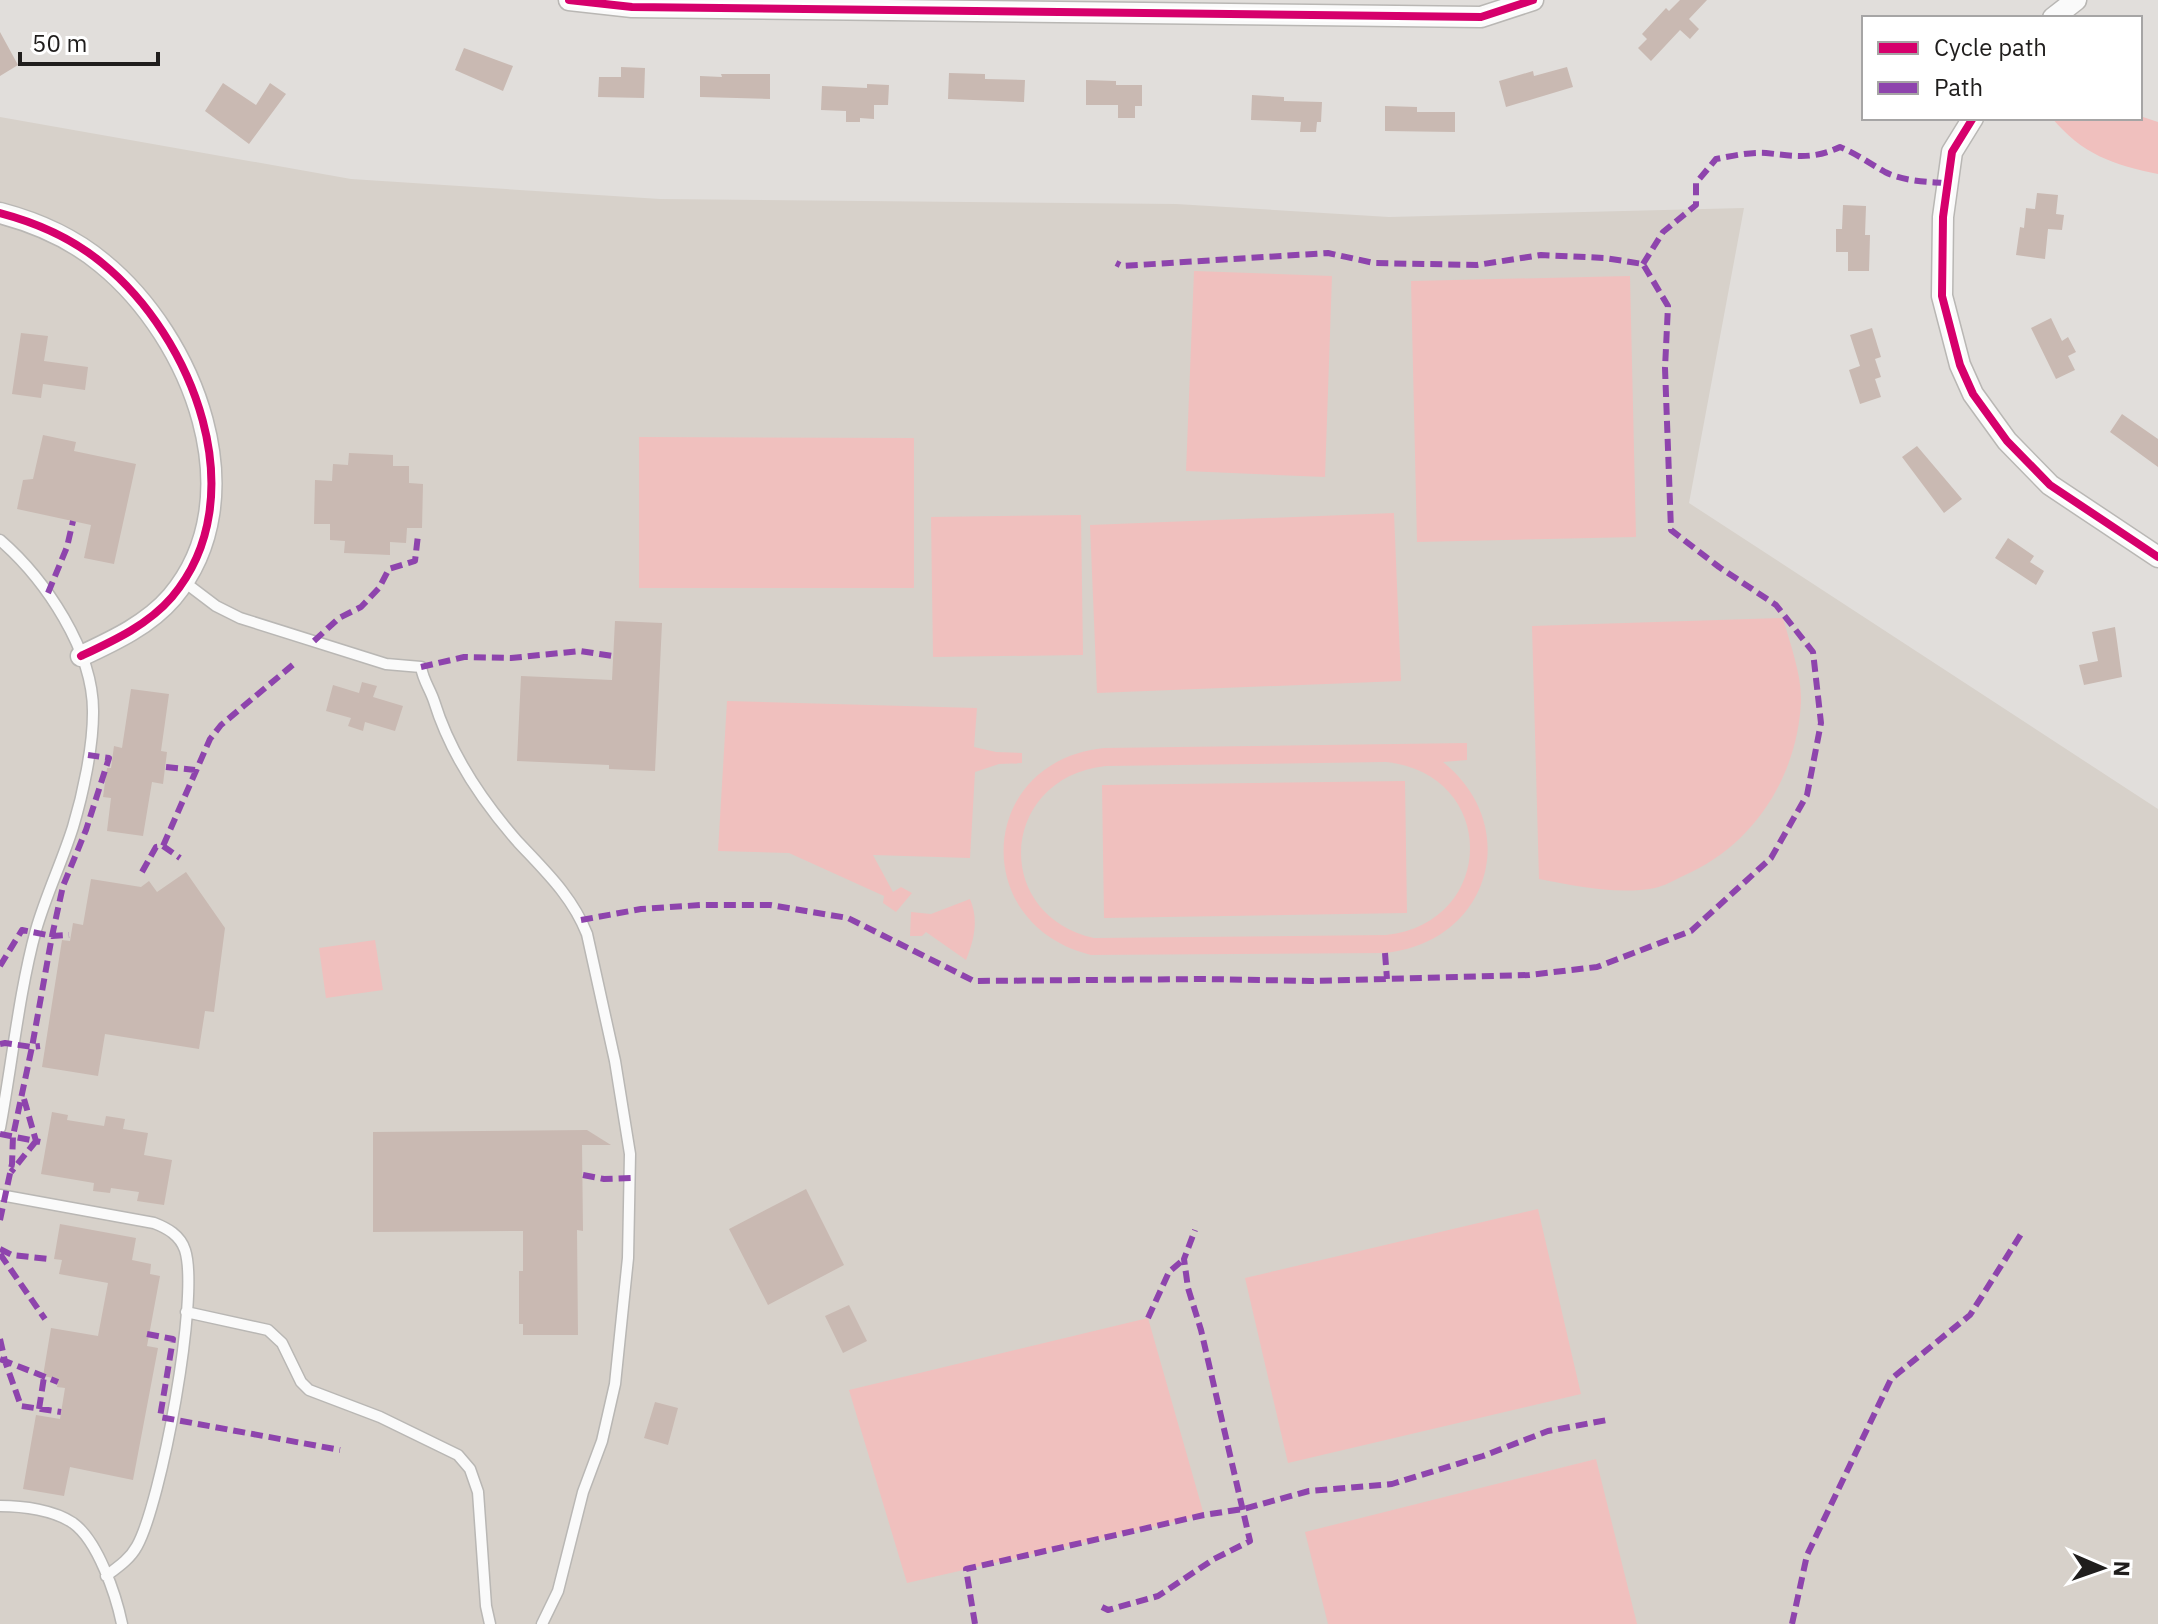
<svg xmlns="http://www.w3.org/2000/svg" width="2158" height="1624" font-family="'IBM Plex Sans',sans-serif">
<rect width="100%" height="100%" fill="#e1dedb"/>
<path fill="#d7d1ca" d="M0,117L351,179L660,199L1176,204L1389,217L1744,208L1689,503L2158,809V1624H0Z"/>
<path fill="#f0c0be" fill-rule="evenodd" d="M2140,116L2158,122V174C2113,165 2082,154 2052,118Z
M1194,271L1332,276L1325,477L1186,471Z
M1630,276L1636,537L1417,542L1411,281Z
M639,437L914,438V588H639Z
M1394,513L1401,681L1097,693L1090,525Z
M1081,515L1083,655L933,657L931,517Z
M1783,618C1790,644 1802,675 1801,702C1797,778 1753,846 1683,876C1675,880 1664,886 1655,888C1617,895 1576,886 1539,879L1532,626Z
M727,701L977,708L974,747L996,752L1022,753V763L999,764L975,772L970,858L873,855L893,892L901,887L912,893L896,912L883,903L884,896L789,853L718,851Z
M1467,743V760L1443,762C1524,827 1489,943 1385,953L1091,955C968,925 977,761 1104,748ZM1386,762C1498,774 1498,922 1386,935L1094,938C990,914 1000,777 1106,766Z
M1405,781L1407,913L1104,918L1102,785Z
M970,899C979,920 974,940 966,960L926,932L922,936H910L911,912L931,914Z
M375,940L383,990L326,998L319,948Z
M1538,1209L1581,1394L1288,1463L1245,1278Z
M1148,1318L1204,1515L907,1583L849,1390Z
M1596,1459L1637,1624H1328L1305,1532Z"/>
<path fill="#c9b9b2" d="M1680,0H1707L1689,19L1699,29L1690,39L1680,30L1651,61L1638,48L1647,39L1642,34L1666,8L1669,11Z
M0,32L18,65L0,76Z
M464,48L513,66L503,91L455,70Z
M621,67L645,68L644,98L598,97L599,77H621Z
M1567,67L1573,87L1506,107L1499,81L1533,71L1534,76Z
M949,73L985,74V79L1025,80L1024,102L948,99Z
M721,74H770V99L700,97V76L722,77Z
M1086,80L1116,81V85H1142V106H1135V118H1118V105H1086Z
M223,83L256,105L270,83L286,94L249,144L205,111Z
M867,84L889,85L888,105H874V119L860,118V122H846V111L821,110L822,86L867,88Z
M1252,95L1284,97V101L1322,102L1321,122H1317L1316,132H1300L1301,122L1251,120Z
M1385,106L1417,107V112H1455V132L1385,131Z
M2037,193L2058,195L2056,214L2064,215L2062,230L2048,229L2045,259L2016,255L2020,227L2024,228L2026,208L2035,209Z
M1843,205L1866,206L1865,235H1870L1869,271H1848V252H1836V229H1842Z
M2051,318L2062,341L2068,337L2076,352L2068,356L2075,370L2056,379L2031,328Z
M1872,328L1881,357L1875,359L1881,377L1875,379L1881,397L1860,404L1849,370L1860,366L1850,335Z
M21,333L48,336L44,361L88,367L85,390L43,384L41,398L12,394Z
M2122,414L2158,439V467L2110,432Z
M43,435L76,442L74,451L136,464L114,564L84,558L91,525L17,509L23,480L33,479Z
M1917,446L1962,499L1944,513L1902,457Z
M349,453L393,455V466H409V483L423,484L422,528H407L406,543L390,542V555L344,553L345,541L330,540V524H314L315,480L332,481L333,464L348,465Z
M2008,538L2034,556L2030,562L2044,571L2036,585L1995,558Z
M615,621L662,623L655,771L609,769V765L517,761L521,676L612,680Z
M2115,627L2122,677L2084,685L2079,665L2098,661L2092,632Z
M362,682L377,686L373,697L403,706L395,731L365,722L363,731L348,726L351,718L326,711L333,685L359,693Z
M131,689L169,694L161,751L167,752L163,784L152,782L143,836L107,831L111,798L103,797L107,768H111L114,746L122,748Z
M186,872L225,928L214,1012L205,1011L199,1049L105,1034L98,1076L42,1067L62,940L70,941L73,923L83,925L91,879L141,887L149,881L157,892Z
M52,1112L68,1115L67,1120L104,1126L106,1116L125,1119L123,1129L148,1133L144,1155L172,1160L164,1205L137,1201L139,1192L111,1188L110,1193L93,1191L94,1183L41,1174Z
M587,1130L611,1145H582L583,1231L577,1230L578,1335H523V1324H519V1271H523V1231L373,1232V1132Z
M806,1189L844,1265L768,1305L729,1229Z
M60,1224L136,1238L132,1260L151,1264L150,1274L160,1276L147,1346L158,1348L133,1480L70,1467L64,1496L23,1489L36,1415L60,1419L65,1388L57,1387L58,1379L43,1376L51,1328L98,1336L108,1283L59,1274L62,1260L54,1259Z
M849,1305L867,1341L843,1353L825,1316Z
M655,1402L678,1408L668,1445L644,1438Z"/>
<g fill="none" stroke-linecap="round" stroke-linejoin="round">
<defs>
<path id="lane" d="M0,540C45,579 94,651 93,713C93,747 83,794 73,827C62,862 46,895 36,930C19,992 12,1064 0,1128
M183,581L216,606L240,618L386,664L421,667C423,680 430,689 434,701C450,753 482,801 518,842C545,871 572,896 587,934L615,1061L630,1154L628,1258L615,1384L602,1441L583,1492L558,1591L542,1624
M0,1195L154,1223C167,1228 180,1235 185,1250C200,1296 161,1503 137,1546C130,1559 118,1567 106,1576
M186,1312L268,1330L282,1343L301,1382L309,1390L380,1417L458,1455L470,1469L478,1492L486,1606L490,1624
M0,1506C23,1506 54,1510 73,1523C98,1541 116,1595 122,1624"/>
<path id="street" d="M569,0L632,7L1481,17L1533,0
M2053,18L2076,0
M1973,118L1952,152L1943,217L1942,296L1960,365L1973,394L2007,441L2050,485L2158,557
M0,213C38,223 72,238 102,263C193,337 256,497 172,597C148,625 113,641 81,656"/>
</defs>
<use href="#lane" stroke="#b9b7b4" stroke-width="13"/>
<use href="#street" stroke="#b9b7b4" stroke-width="23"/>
<use href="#lane" stroke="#fafafa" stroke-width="10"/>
<use href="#street" stroke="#fafafa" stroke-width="20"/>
<path stroke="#8e44ad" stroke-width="6" stroke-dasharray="12 6" stroke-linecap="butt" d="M1643,264L1663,232L1696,205V183L1716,159C1732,156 1749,152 1766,153C1795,156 1812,160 1840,147C1857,154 1869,163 1885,172C1902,181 1928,182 1947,183
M48,593L67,547L73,521
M314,641L339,618L361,607L379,588L389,569L415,561L418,535
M421,667L464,657L511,658L580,651L613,656
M166,767L195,770
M163,846L180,858
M142,872L156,847L163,846L210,739L221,725L295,663
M581,920L641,909L701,905H770L848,918L974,981L1204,979L1312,981L1529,975L1597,967L1691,931L1771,858L1807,795L1821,723L1813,652L1776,605L1719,567L1671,530L1665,368L1668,306L1643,264L1605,258L1541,255L1477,265L1374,263L1328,253L1122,266L1116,263
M1385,953L1387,979
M0,966L22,930L52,936L63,886L86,830L109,758L88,755
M0,1044L5,1043L32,1047L52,936L69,935
M24,1099L36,1141L46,1143
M0,1134L36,1141L11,1172
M583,1175L604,1179L631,1178
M0,1220L12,1164L13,1136L32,1047L40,1046
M0,1249L12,1255L48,1259
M0,1254L45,1319
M1148,1318L1169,1272L1184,1259
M147,1334L173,1339L160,1417L340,1450
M0,1339L5,1361L58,1382
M0,1359L5,1361L21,1406L61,1412
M39,1409L44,1377
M1102,1607L1108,1610L1158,1596L1214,1559L1250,1541L1201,1330L1188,1288L1184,1259L1195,1230
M975,1624L966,1569L1204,1515L1243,1509L1309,1491L1392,1484L1483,1456L1548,1431L1607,1420
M1792,1624L1807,1555L1891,1379L1970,1315L2023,1231"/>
<defs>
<path id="cycleway" d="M569,0L632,7L1481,17L1533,0
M1973,118L1952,152L1943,217L1942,296L1960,365L1973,394L2007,441L2050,485L2158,557
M0,213C38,223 72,238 102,263C193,337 256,497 172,597C148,625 113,641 81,656"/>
</defs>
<use href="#cycleway" stroke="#fff" stroke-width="13"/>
<use href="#cycleway" stroke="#d6006c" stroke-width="8"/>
</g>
<rect x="1862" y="16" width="280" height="104" fill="#ffffff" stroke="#a6a5a5" stroke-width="2"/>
<rect x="1878" y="42" width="40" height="12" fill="#d6006c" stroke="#a6a5a5" stroke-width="2"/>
<text x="1934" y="56" font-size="24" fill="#201e1d">Cycle path</text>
<rect x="1878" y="82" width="40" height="12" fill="#8e44ad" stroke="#a6a5a5" stroke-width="2"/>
<text x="1934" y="96" font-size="24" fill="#201e1d">Path</text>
<g transform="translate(2102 1568) rotate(92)" stroke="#ffffff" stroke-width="6" paint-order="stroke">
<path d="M0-6L14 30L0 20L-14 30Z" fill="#201e1d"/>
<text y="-12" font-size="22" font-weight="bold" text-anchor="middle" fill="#201e1d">N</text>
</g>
<path d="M20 52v12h138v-12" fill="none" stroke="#201e1d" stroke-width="4"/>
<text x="32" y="52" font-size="24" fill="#201e1d" stroke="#ffffff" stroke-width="6" paint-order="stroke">50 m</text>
</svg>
